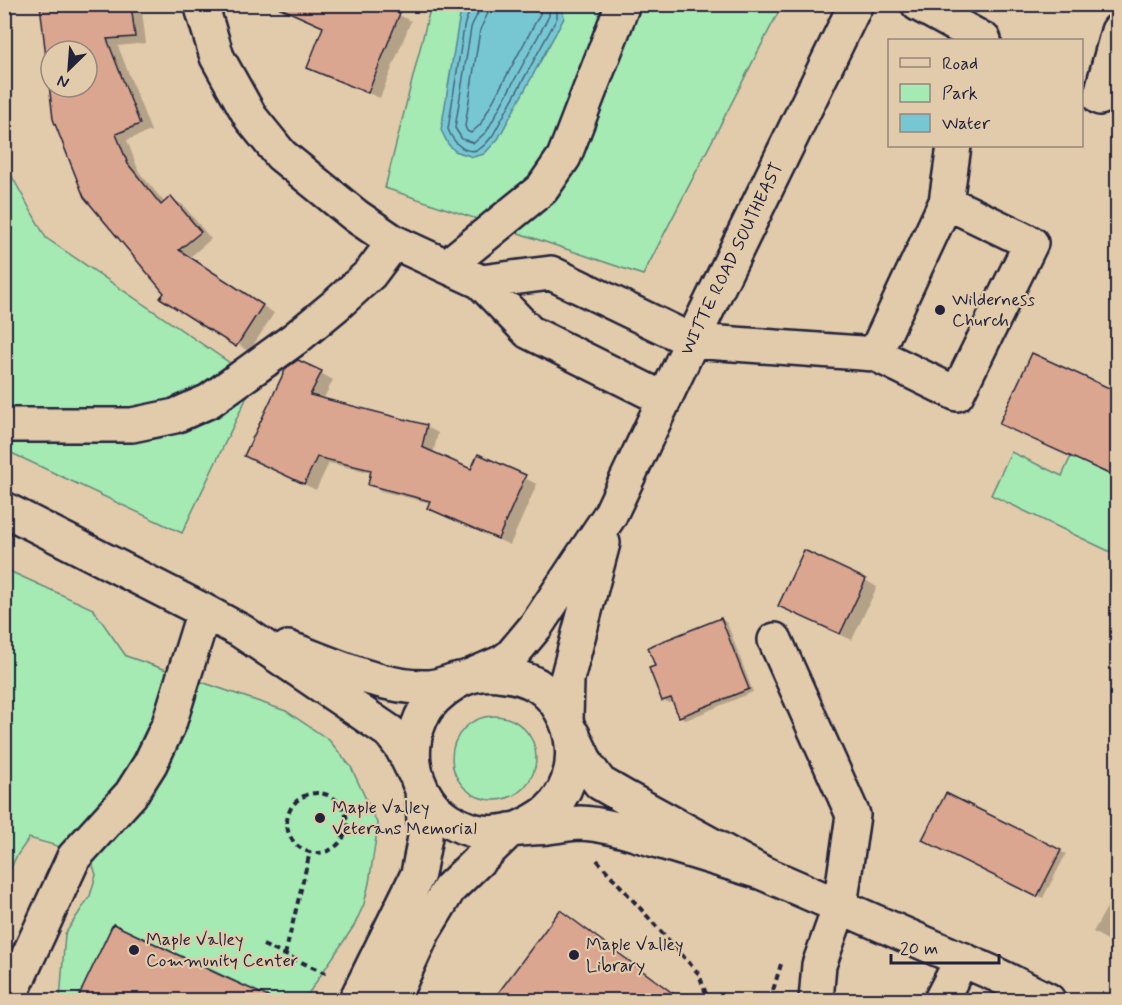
<svg xmlns="http://www.w3.org/2000/svg" width="1122" height="1005" font-family="Mynerve,sans-serif">
<rect width="100%" height="100%" fill="#e2cbab"/>
<filter id="ink" filterUnits="userSpaceOnUse"><feTurbulence type="fractalNoise" baseFrequency=".0167" numOctaves="2"/><feDisplacementMap in="SourceGraphic" scale="12" xChannelSelector="R" yChannelSelector="G"/><feConvolveMatrix kernelMatrix="1 2 1 2 8 2 1 2 1" color-interpolation-filters="sRGB"/></filter>
<g filter="url(#ink)">
<path fill="#a5e9b3" stroke="#648677" stroke-width="1.5" d="M431,5H782L643,275L385,188Z
M4,162L46,238L255,380L182,533L5,450Z
M1011,452L1062,476L1071,456L1117,478V555L991,495Z
M5,569L93,609L126,656L286,711L329,740L351,767L378,825L369,883L364,904L354,926L304,1000H275L113,924L77,1000H60L65,934L90,896L96,875L90,855L29,838L16,857L7,877L5,876Z
M452 758a42 42 0 1 1 84 0a42 42 0 1 1-84 0Z"/>
<path fill="#77c7d3" stroke="#558596" stroke-width="1.5" d="M469,5H562L564,18L498,139L484,154L473,157L455,151L448,144L441,130L458,26L461,11Z"/>
<path fill="#0003" d="M42,4H141L146,43L118,46L151,131L127,140L139,172L165,203L171,198L183,205L211,239L189,258L274,313L249,352L165,292L51,87H87V51H51V85Z
M295,15H399L411,21L380,98L320,74L309,68L325,28Z
M321,373L333,380L323,400L427,427L438,433L433,454L472,471L478,456L537,484L510,545L440,514L429,507L430,503L381,491L369,484L372,473L329,463L316,490L258,462Z
M865,580L877,587L852,640L792,612Z
M721,619L727,623L753,692L686,720L680,716L674,701L669,703L663,700L656,667Z
M1118,768V778L1114,776Z
M946,795L1066,854L1043,898L929,843Z
M1118,888V946L1093,932Z
M560,912L566,915L681,1000H494Z
M114,926L272,1000H79Z"/>
<g fill="none" stroke-linecap="round" stroke-linejoin="round">
<path stroke="#446478" stroke-width="1.5" d="M472,4C472,9 465,19 464,27L448,129C452,140 464,156 479,149C484,147 489,140 493,135L557,18V4
M480,4C480,14 473,20 471,28L455,128L462,139L474,143L487,131L549,16V4
M489,4L488,13L480,30L465,126L467,131L471,133L480,125L540,14V4"/>
</g>
<path fill="#dba68f" stroke="#22223b" stroke-width="1.5" fill-rule="evenodd" d="M40,4H131L135,37L107,39L140,124L116,134L128,164L161,205L171,196L201,232L179,250L263,305L236,347L160,298L164,293L84,197L53,119ZM51,51H87V87H51Z
M271,4H378L400,13L368,93L307,68L323,27Z
M1032,353L1118,392V478L999,424Z
M298,360L322,371L310,395L427,425L422,447L471,469L478,454L526,475L498,539L427,508L430,501L368,485L371,470L317,457L304,484L244,456L286,368Z
M804,550L866,579L840,634L778,606Z
M721,618L749,689L679,717L671,698L662,701L649,668L655,666L648,647Z
M946,793L1061,850L1037,897L922,840Z
M560,910L682,1000H493Z
M113,924L220,975L275,1000H77Z"/>
<g fill="none" stroke-linecap="round" stroke-linejoin="round">
<defs>
<path id="minor" d="M201,4L217,57L251,118L281,155L356,216L394,242L481,282
M918,4L984,40
M1100,98L1118,31
M946,202L1031,243L957,394L875,354Z
M946,202L954,146
M447,266L542,189L564,157L623,4
M664,399L529,332L481,282L551,273L692,341L875,354
M4,425H132L175,416L209,401L296,338L336,305L370,274L394,242
M4,509L204,611L241,631L390,732L402,748L414,772
M775,640L853,815L840,906L819,965L816,1000
M288,648C330,663 383,689 428,687C438,687 450,681 460,679
M473,675L503,662L511,656L536,626L610,515L692,341L856,4
M566,720L567,679L603,543
M573,735L587,765L600,783L626,798L763,873L995,974L1048,1000
M517,829C528,824 539,819 548,811C586,777 578,712 537,685C525,678 511,675 498,674C483,672 468,675 455,683C440,692 428,703 421,718C409,745 411,775 428,800C439,816 458,827 476,831C489,834 500,832 512,830C524,828 536,828 548,827C559,826 570,823 580,823C605,824 631,833 655,840C691,851 727,862 763,873
M8,1000L74,857L131,794L150,764L169,724L204,611
M356,1000L418,874L425,837L422,790
M392,1000L423,932L449,889L510,830
M941,1000L962,959"/>
</defs>
<use href="#minor" stroke="#22223b" stroke-width="38"/>
<path stroke="#22223b" stroke-width="4" stroke-dasharray="6 4.5" stroke-linecap="butt" d="M287 823a30 30 0 1 1 60 0a30 30 0 1 1-60 0Z
M597,860L699,974L708,1000
M263,945L330,975
M285,955L310,852
M770,1000L782,961"/>
<use href="#minor" stroke="#e2cbab" stroke-width="33"/>
</g>
</g>
<g fill="#22223b" stroke="#e2cbab" stroke-width="2">
<circle cx="940" cy="310" r="6"/>
<circle cx="320" cy="818" r="6"/>
<circle cx="134" cy="950" r="6"/>
<circle cx="574" cy="955" r="6"/>
</g>
<g text-anchor="middle" dominant-baseline="central" stroke-width="4.5" stroke-linejoin="round" paint-order="stroke">
<g font-size="18" fill="#22223b" stroke="#e2cbab">
<text transform="translate(732 259) rotate(-64)">WITTE ROAD SOUTHEAST</text>
</g>
<g font-size="18" fill="#22223b" stroke="#e2cbab" text-anchor="start">
<text x="952" y="300">Wilderness<tspan x="952" dy="21">Church</tspan></text>
<text x="332" y="808">Maple Valley<tspan x="332" dy="21">Veterans Memorial</tspan></text>
<text x="146" y="940">Maple Valley<tspan x="146" dy="21">Community Center</tspan></text>
<text x="586" y="945">Maple Valley<tspan x="586" dy="21">Library</tspan></text>
</g>
</g>
<rect width="1122" height="1005" fill="none" stroke="#e2cbab" stroke-width="24"/>
<rect x="12" y="12" width="1098" height="981" fill="none" stroke="#22223b" stroke-width="2" filter="url(#ink)"/>
<rect x="888" y="39" width="195" height="108" fill="#e2cbab" stroke="#95877e" stroke-width="1.5"/>
<rect x="900" y="58" width="30" height="9" fill="#e2cbab" stroke="#95877e" stroke-width="1.5"/>
<text x="942" y="69" font-size="18" fill="#22223b">Road</text>
<rect x="900" y="84" width="30" height="18" fill="#a5e9b3" stroke="#95877e" stroke-width="1.5"/>
<text x="942" y="99" font-size="18" fill="#22223b">Park</text>
<rect x="900" y="114" width="30" height="18" fill="#77c7d3" stroke="#95877e" stroke-width="1.5"/>
<text x="942" y="129" font-size="18" fill="#22223b">Water</text>
<g transform="translate(69 69) rotate(205)"><circle r="28" fill="#e2cbab" stroke="#95877e" stroke-width="1.5"/>
<path d="M0-4.5L10 22L0 15L-10 22Z" fill="#22223b"/>
<text y="-9" font-size="16" font-weight="bold" text-anchor="middle" fill="#22223b">N</text>
</g>
<path d="M891 954v9h108v-9" fill="none" stroke="#22223b" stroke-width="3"/>
<text x="900" y="954" font-size="18" fill="#22223b" stroke="#e2cbab" stroke-width="4.5" paint-order="stroke">20 m</text>
</svg>
